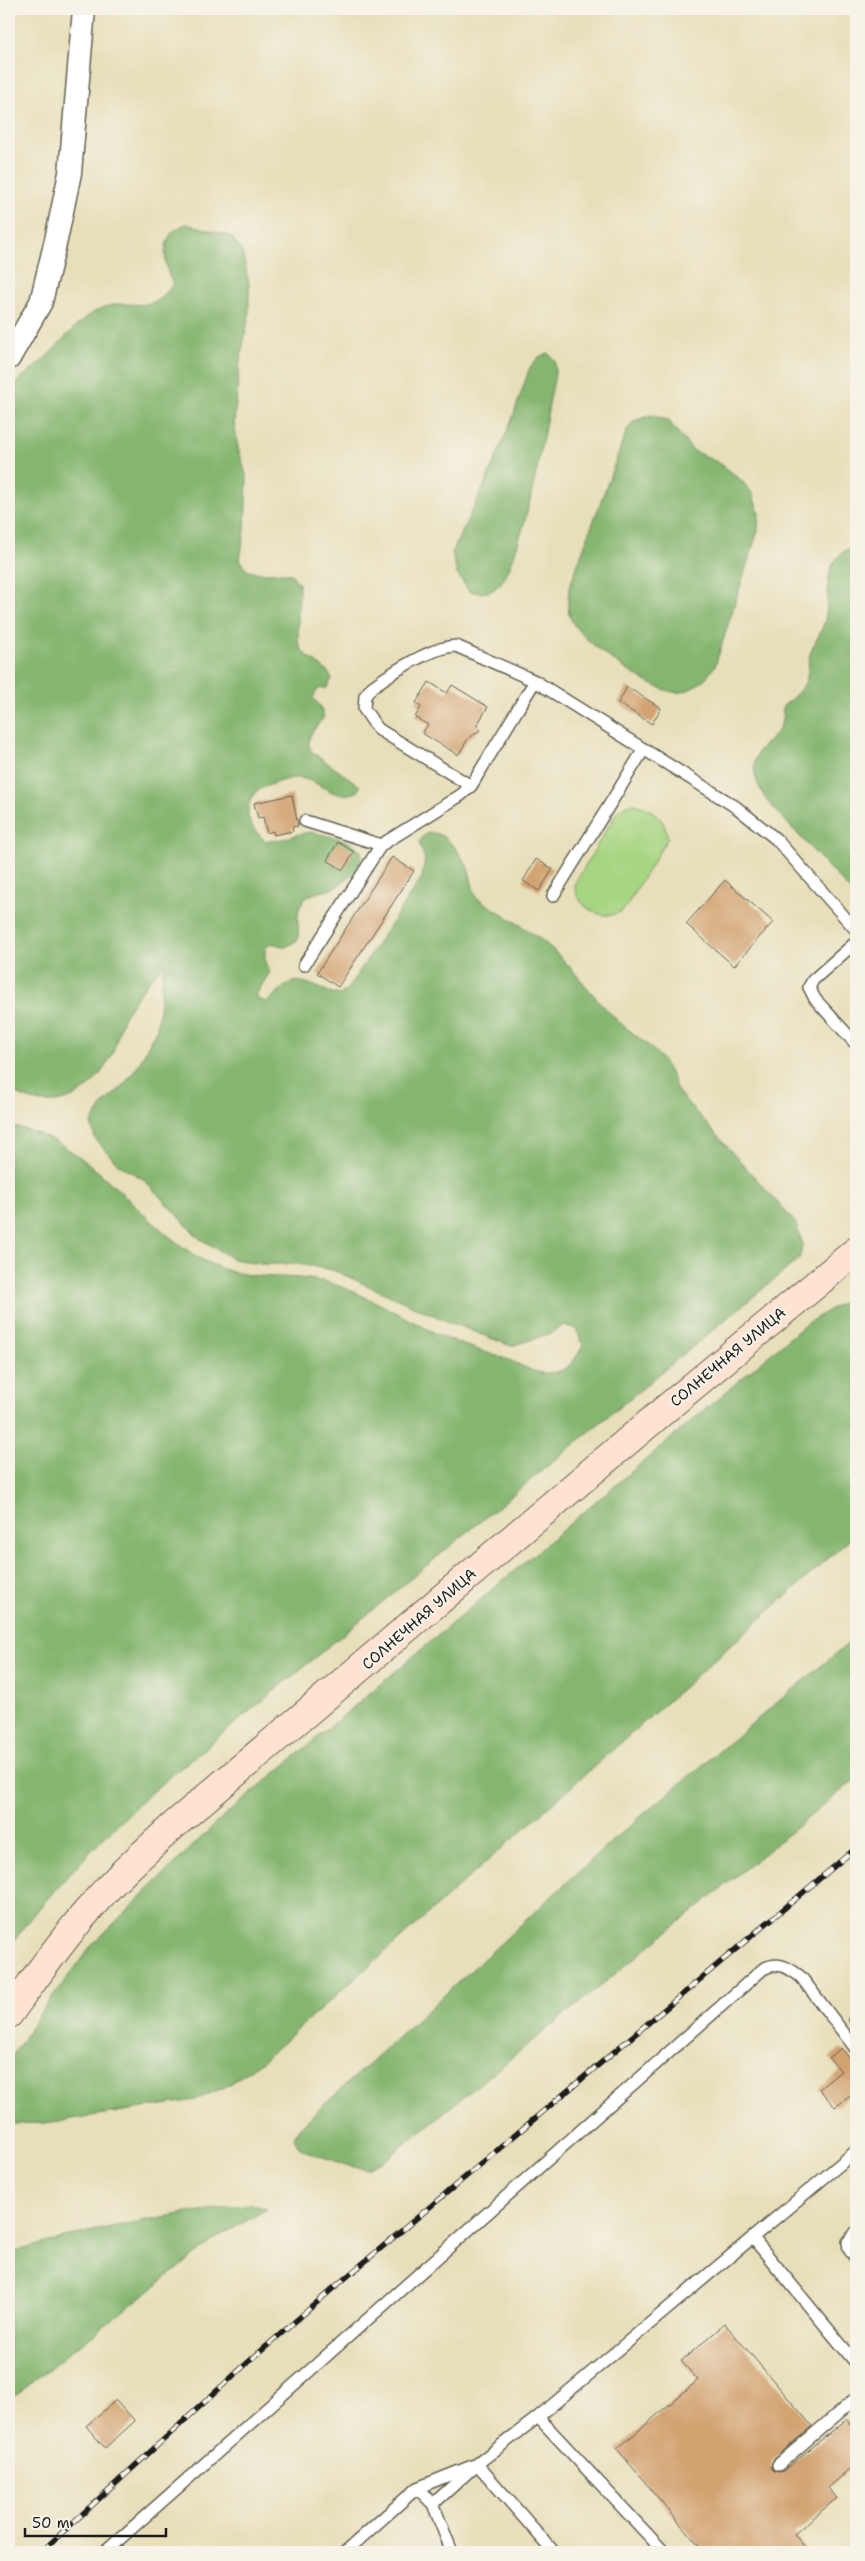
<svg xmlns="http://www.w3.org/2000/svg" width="865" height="2561" font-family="'Shantell Sans',sans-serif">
<rect width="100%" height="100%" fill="#f7f3e8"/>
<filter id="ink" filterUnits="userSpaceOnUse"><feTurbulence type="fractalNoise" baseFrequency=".02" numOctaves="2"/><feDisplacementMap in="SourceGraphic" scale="10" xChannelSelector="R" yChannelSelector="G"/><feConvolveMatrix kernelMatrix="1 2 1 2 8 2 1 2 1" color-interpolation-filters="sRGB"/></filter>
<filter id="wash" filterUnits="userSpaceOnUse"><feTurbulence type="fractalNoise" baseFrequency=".0096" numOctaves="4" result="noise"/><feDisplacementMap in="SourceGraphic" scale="20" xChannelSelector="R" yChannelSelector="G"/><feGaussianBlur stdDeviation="1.12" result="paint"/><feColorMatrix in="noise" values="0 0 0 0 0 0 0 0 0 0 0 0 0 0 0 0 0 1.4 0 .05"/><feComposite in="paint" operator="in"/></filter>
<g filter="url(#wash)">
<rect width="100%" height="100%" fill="#e7dfba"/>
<path fill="#a7d582" stroke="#62784f" d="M633,804C651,807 668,820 667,839L625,908C608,926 573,907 575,883L617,812L626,805Z"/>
<path fill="#85b670" stroke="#506946" d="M186,224L231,236L242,251L249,283V316L240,360L234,423L238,448L247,478L245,529L240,559L246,570C260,575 276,571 291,574L299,584L298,642L303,652L328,672L332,679L327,688L318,689L313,698L320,706L324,717C315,729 303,738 312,752L360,786L357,792C331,801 324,782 300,778C292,776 264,786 257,791C251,796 248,805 248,812C247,823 257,833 265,841C282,841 290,836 305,833C311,831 319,834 324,835C342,839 375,845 356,870C350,877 338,887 328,890C320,892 311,893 304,900C294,910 300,927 298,940L286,947L271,943L265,949V962L270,972L257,993V999L267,1002C274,996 281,989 288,984C301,975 325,993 340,995L348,988L422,877L425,859L419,843C432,814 464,854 469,871C472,880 472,888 476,897C501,914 530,929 552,949C575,970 592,996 614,1017C642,1044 665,1049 677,1091L795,1222L803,1244L799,1259L148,1795C98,1843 49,1891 9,1948V1126C90,1138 136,1222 203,1260C251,1287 293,1269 339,1286C377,1300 411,1322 448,1339C467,1347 489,1353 509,1360C519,1364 533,1373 544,1373C566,1374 574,1363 583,1345L576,1329L564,1325L552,1333L511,1346L449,1322L333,1270L298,1264H260L233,1259L199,1238L143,1179L118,1164L95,1139L91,1123L104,1103L123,1086L140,1062L157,1028L164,964C153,974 129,1006 123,1019C118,1031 117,1044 111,1056C90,1099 51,1117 9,1089V389C21,377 35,368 47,356C64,340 77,321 98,310C130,293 147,321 173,284C165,269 161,247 172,233C175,229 182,226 186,224Z
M548,353L555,361V374C543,433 535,493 516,550C512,561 508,575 500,584C492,594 481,594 469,591L457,574L452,552L486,482L514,414L530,367L539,357Z
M651,415L668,420L692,450L721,464L741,480L752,493L759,513L758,530L715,666C707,678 697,688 682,692C659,698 586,644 574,625C566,612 568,602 569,588L627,430L634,421Z
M856,543V897L767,801C757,785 748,766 760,749C766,742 774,738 779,729C783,723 782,713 783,706C792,698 805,688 807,677C809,669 808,661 810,654C815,641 824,629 826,615C831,579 820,565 856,543Z
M856,1298V1534L260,2063L227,2086L195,2100L46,2123L9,2124V2061L39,2015L91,1946L215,1824L806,1324L837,1305Z
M856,1637V1779L384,2161L367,2169L349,2166L303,2150L297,2145L294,2136L299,2128L621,1833Z
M251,2204L267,2209L218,2237L9,2400V2254C87,2228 169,2215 251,2204Z"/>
<g id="blocks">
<path fill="#d2a26f" d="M429,682L447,693L452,685L488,707L477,725L480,730L468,739L458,755L422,733L428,725L415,717L421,707L416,703Z
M627,687L661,708L652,724L618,703Z
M292,795L298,826L292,827L293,831L274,835L273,831L267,833L263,817L258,818L254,803Z
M338,842L354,852L343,870L327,860Z
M392,857L414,871L338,987L317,973Z
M536,859L553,869L539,891L523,881Z
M725,880L773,922L734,966L686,924Z
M841,2048L853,2062L856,2059V2092L835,2107L819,2089L841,2071L829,2058Z
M725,2324L812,2426L773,2460L771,2466L773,2470L779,2472L783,2471L847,2419L856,2430V2464L828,2488L837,2498L794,2534L809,2552H704L617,2449L698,2380L681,2361Z
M116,2400L135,2421L105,2448L86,2426Z"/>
</g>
</g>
<g filter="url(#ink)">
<use href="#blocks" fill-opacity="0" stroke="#636053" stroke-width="1"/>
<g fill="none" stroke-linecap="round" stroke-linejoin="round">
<defs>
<path id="lane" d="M471,786L378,729L364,709L365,696L372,687C393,672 431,647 456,646L535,681L736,807L776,839L856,930
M305,821L381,845
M553,896L644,749
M856,942L813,980L809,987L815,999L856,1044
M304,965L381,845L461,795L471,786L535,681
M855,2019L856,2021
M856,2232L848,2242L849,2249L856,2259
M753,2238L856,2363
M538,2417L664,2552
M778,2465L856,2398
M417,2488L477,2464L554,2552
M433,2504L477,2464L538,2417L856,2151
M105,2552L763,1969C778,1961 788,1967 801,1977L856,2049
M345,2552L417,2488L433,2504L452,2552"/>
<path id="street" d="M9,358L41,302L56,240L70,173L84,9"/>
<path id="secondary" d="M9,2014C35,1978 60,1942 90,1908C115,1878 145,1852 174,1825L662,1412L856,1251"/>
</defs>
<use href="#lane" stroke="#636053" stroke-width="14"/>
<use href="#street" stroke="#636053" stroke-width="25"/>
<use href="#secondary" stroke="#636053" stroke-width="30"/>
<use href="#lane" stroke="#fff" stroke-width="11"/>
<use href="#street" stroke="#fff" stroke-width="22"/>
<use href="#secondary" stroke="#fee3d2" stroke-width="28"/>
<defs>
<path id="rail" d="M41,2552L245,2365L330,2291L856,1848"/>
</defs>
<use href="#rail" stroke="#1c1c1c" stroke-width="5.5"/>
<use href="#rail" stroke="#f7f3e8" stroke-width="4" stroke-dasharray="11" stroke-linecap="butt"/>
</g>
</g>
<g text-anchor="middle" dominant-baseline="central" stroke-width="4" stroke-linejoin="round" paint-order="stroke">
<g font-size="15" fill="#1c1c1c" stroke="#f7f3e8">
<text transform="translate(728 1357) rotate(-40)">СОЛНЕЧНАЯ УЛИЦА</text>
<text transform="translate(419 1619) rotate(-41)">СОЛНЕЧНАЯ УЛИЦА</text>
</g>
</g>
<rect width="865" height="2561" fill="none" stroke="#f7f3e8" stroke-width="30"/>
<path d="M25 2528v8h141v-8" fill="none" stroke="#1c1c1c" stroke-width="2.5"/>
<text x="32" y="2528" font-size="15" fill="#1c1c1c" stroke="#f7f3e8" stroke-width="4" paint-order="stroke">50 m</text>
</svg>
